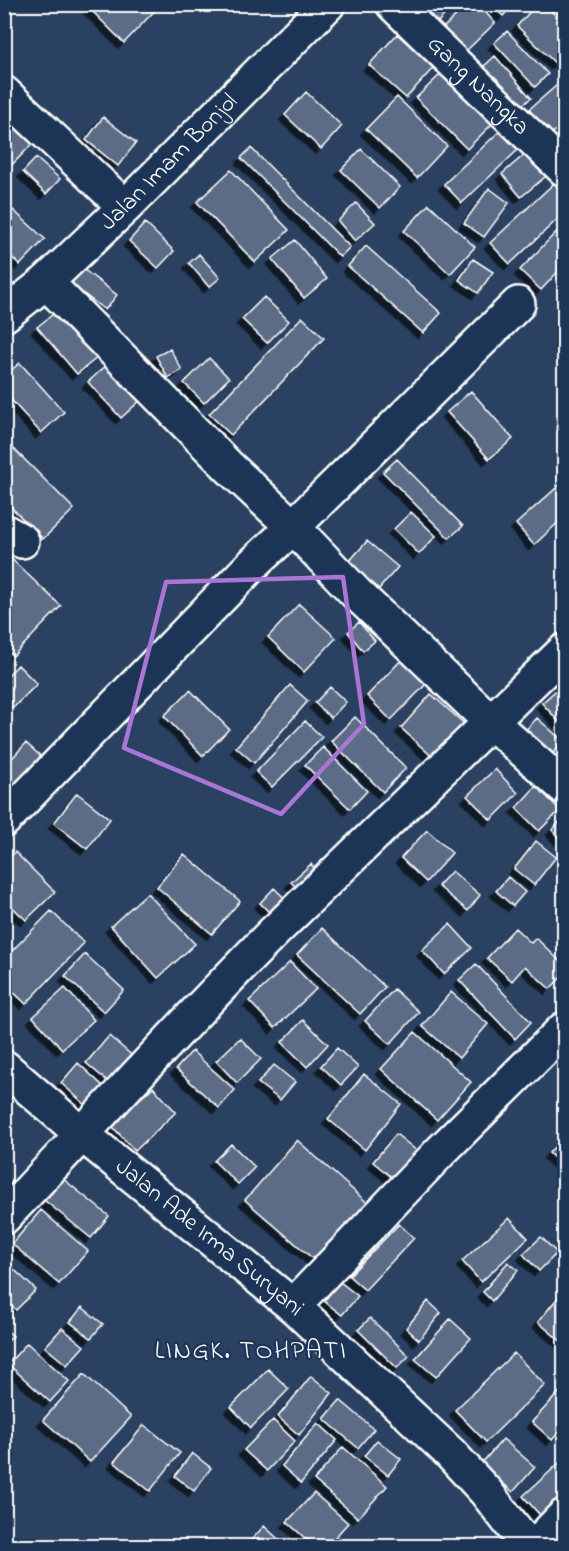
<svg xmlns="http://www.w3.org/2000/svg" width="569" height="1551" font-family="'Indie Flower',sans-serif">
<defs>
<filter id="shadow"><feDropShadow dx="-5.5" dy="5.5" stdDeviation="0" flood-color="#0009"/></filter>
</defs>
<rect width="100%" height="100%" fill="#2a4161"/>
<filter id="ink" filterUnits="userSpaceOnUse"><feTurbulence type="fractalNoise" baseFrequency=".0167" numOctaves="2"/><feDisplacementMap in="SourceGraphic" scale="12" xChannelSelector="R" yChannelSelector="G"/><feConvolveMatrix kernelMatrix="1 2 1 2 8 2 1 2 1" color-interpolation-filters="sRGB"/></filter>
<g filter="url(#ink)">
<path fill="#5b6c86" stroke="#fff" stroke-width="1.5" filter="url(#shadow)" d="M90,4H161L124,43L88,7Z
M416,4H455L436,24Z
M468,4H478L495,23L466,51L443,28Z
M490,4H514L503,16Z
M537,4H544L564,24V55L556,64L517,26Z
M507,31L548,74L535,87L494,43Z
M397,34L434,67L406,98L369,65Z
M495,56L531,98L518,109L483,67Z
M447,68L498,118L467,149L416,98Z
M557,85L564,93V123L548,137L526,112Z
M306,92L342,126L321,149L285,115Z
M397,97L447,146L417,178L366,129Z
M4,111L35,141L7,170L4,168Z
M103,117L136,143L118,166L86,140Z
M505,126L523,145L462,203L444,184Z
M251,148L350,247L340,257L241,158Z
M361,149L400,187L380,208L341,170Z
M531,149L551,172L521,197L502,174Z
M36,158L60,179L46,194L23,172Z
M231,170L289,230L255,262L197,202Z
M564,174V213L510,264L490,243Z
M489,188L509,203L484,237L464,223Z
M356,203L375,223L355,241L338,221Z
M429,204L475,247L450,274L404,231Z
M13,210L45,239L20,265L4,250V219Z
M145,223L174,251L158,268L129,241Z
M564,224V265L541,290L520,270Z
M295,240L327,279L304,298L272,259Z
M366,246L441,313L423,333L348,266Z
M199,254L220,278L209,287L189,263Z
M473,259L493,272L478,293L459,280Z
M83,269L117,295L105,310L71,284Z
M264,297L289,321L267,343L242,319Z
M63,306L103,353L77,374L37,327Z
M302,317L324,338L231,435L209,414Z
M170,349L182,370L168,378L156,356Z
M209,358L229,378L204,403L184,383Z
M112,360L145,396L121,418L88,382Z
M20,363L64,412L41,433L4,392V376Z
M471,391L513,439L489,459L447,412Z
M4,439L74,509L43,539L4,500Z
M397,459L463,526L449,538L383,472Z
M564,481V517L534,545L516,524Z
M411,512L436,536L419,554L394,529Z
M367,541L398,567L379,589L348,563Z
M4,552L61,606L13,656L4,648Z
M299,604L336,638L304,672L268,637Z
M359,622L375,641L363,651L348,632Z
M406,655L431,679L391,720L367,696Z
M18,665L37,684L13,708L4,700V679Z
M564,683V727L542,703Z
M290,685L308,701L254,763L236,747Z
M330,687L346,702L331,718L315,703Z
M190,690L229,729L203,756L164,716Z
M431,694L470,729L439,763L401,728Z
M355,717L406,768L383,792L331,741Z
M537,718L564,742L548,758L522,734Z
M305,721L322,737L272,787L256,772Z
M26,743L46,761L15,795L4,785V767Z
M323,747L367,791L350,809L305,765Z
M495,769L518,793L491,820L467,796Z
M536,786L560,810L539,831L516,808Z
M77,793L110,819L87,849L54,823Z
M564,817V843L552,830Z
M427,830L452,853L426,882L401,858Z
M536,841L556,857L534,885L514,869Z
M15,852L55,892L26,920L4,899V863Z
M184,854L240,901L212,934L157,887Z
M311,864L322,877L303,895L291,882Z
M452,871L480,895L468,911L438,886Z
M508,877L525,892L513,906L496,891Z
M274,888L296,909L281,924L260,903Z
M147,893L195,944L158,978L111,926Z
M51,911L84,943L26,1004L4,983V959Z
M450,924L472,948L444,974L422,950Z
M322,928L385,987L360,1014L297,955Z
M515,928L531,943L536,938L564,965V974L550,989L525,966L512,981L487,958Z
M85,954L124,990L104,1012L65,976Z
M290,962L316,989L275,1028L249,1001Z
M476,964L531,1022L515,1039L459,980Z
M65,988L94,1020L62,1049L33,1017Z
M394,989L419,1012L390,1044L365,1021Z
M451,992L488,1024L459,1058L422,1026Z
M303,1020L328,1044L307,1067L282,1042Z
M415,1032L471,1082L437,1120L381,1069Z
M109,1036L135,1058L112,1085L86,1063Z
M240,1038L261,1059L237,1083L216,1061Z
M337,1048L358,1067L341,1085L321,1066Z
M192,1051L235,1090L219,1108L176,1069Z
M78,1063L105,1088L88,1107L61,1083Z
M274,1065L295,1082L280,1100L258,1083Z
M364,1074L401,1104L365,1150L328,1119Z
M153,1087L176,1112L135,1151L111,1125Z
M396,1134L422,1155L399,1183L373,1162Z
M564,1137V1167L549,1153Z
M297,1140L371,1206L319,1264L245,1200Z
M231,1144L255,1167L238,1184L214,1161Z
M62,1178L109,1216L91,1238L44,1200Z
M41,1210L88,1251L59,1284L12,1244Z
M509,1218L528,1238L481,1282L462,1261Z
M399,1224L414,1238L365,1290L349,1276Z
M541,1237L557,1253L539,1271L523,1254Z
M4,1260L36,1290L16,1310L4,1299Z
M508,1262L518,1270L492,1301L483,1292Z
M340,1282L358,1296L342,1315L324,1301Z
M564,1290V1340L562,1342L538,1322Z
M428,1301L441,1313L419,1340L406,1328Z
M82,1307L103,1324L91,1338L70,1322Z
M370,1318L409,1356L397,1368L358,1330Z
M450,1319L471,1338L436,1377L415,1359Z
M4,1328L13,1336L4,1345Z
M62,1328L84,1346L67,1365L45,1347Z
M27,1343L69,1381L50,1402L8,1364Z
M514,1353L545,1385L486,1442L455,1410Z
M268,1369L289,1389L251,1428L231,1407Z
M84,1374L131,1417L90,1462L43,1420Z
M311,1376L332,1393L299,1435L278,1417Z
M564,1387V1427L552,1440L532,1422Z
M340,1400L374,1429L358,1448L324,1419Z
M273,1420L295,1441L267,1471L244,1450Z
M318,1423L337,1440L301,1483L282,1466Z
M144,1425L180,1453L150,1491L114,1462Z
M503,1439L535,1467L513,1492L481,1464Z
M377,1440L401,1459L388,1475L364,1456Z
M343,1447L387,1486L358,1518L314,1480Z
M192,1453L211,1468L194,1491L175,1476Z
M564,1459V1510L548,1524L523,1496Z
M314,1493L348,1523L327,1546H314L287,1522Z
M264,1526L286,1546H246Z"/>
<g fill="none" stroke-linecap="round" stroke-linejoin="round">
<defs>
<g id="minor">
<path id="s1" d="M393,4L564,169"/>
<path d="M4,93L125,207"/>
<path d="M46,282L229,467L293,527L357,594L491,722L564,787"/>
<path d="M4,531L22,541"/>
<path d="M4,820L251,566L293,527L518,304"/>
<path d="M4,1217C94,1123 180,1026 272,934C369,839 467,745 564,651"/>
<path d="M293,1306L441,1151L564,1029"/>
<path d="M535,1546L564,1516"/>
</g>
<g id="tertiary">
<path id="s2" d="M4,1067L83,1135L293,1306L449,1452L486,1492L528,1546"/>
</g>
<g id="secondary">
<path id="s3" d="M4,315L46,282L125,207L328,4"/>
</g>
</defs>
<use href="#minor" stroke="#fff" stroke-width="38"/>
<use href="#tertiary" stroke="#fff" stroke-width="38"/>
<use href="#secondary" stroke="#fff" stroke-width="38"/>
<use href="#minor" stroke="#1d3557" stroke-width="33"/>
<use href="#tertiary" stroke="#1d3557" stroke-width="33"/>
<use href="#secondary" stroke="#1d3557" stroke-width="33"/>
</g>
</g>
<path fill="none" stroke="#a976d5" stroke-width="4.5" stroke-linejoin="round" d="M343,577L364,724L281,814L124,748L166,582Z"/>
<g text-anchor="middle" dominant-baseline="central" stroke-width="4.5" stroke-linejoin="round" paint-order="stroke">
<g font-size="24" fill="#fff" stroke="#1d3557">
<text stroke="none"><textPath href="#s1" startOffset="118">Gang Nangka</textPath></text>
<text stroke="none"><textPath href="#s3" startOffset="225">Jalan Imam Bonjol</textPath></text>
<text stroke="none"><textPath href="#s2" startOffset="267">Jalan Ade Irma Suryani</textPath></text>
</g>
<g font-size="26" letter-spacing="1.5" fill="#fff" stroke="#1d3557">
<text x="251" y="1352">LINGK. TOHPATI</text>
</g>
</g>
<rect width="569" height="1551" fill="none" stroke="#1d3557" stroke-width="24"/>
<rect x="12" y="12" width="545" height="1527" fill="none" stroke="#fff" stroke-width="2" filter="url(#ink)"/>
</svg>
